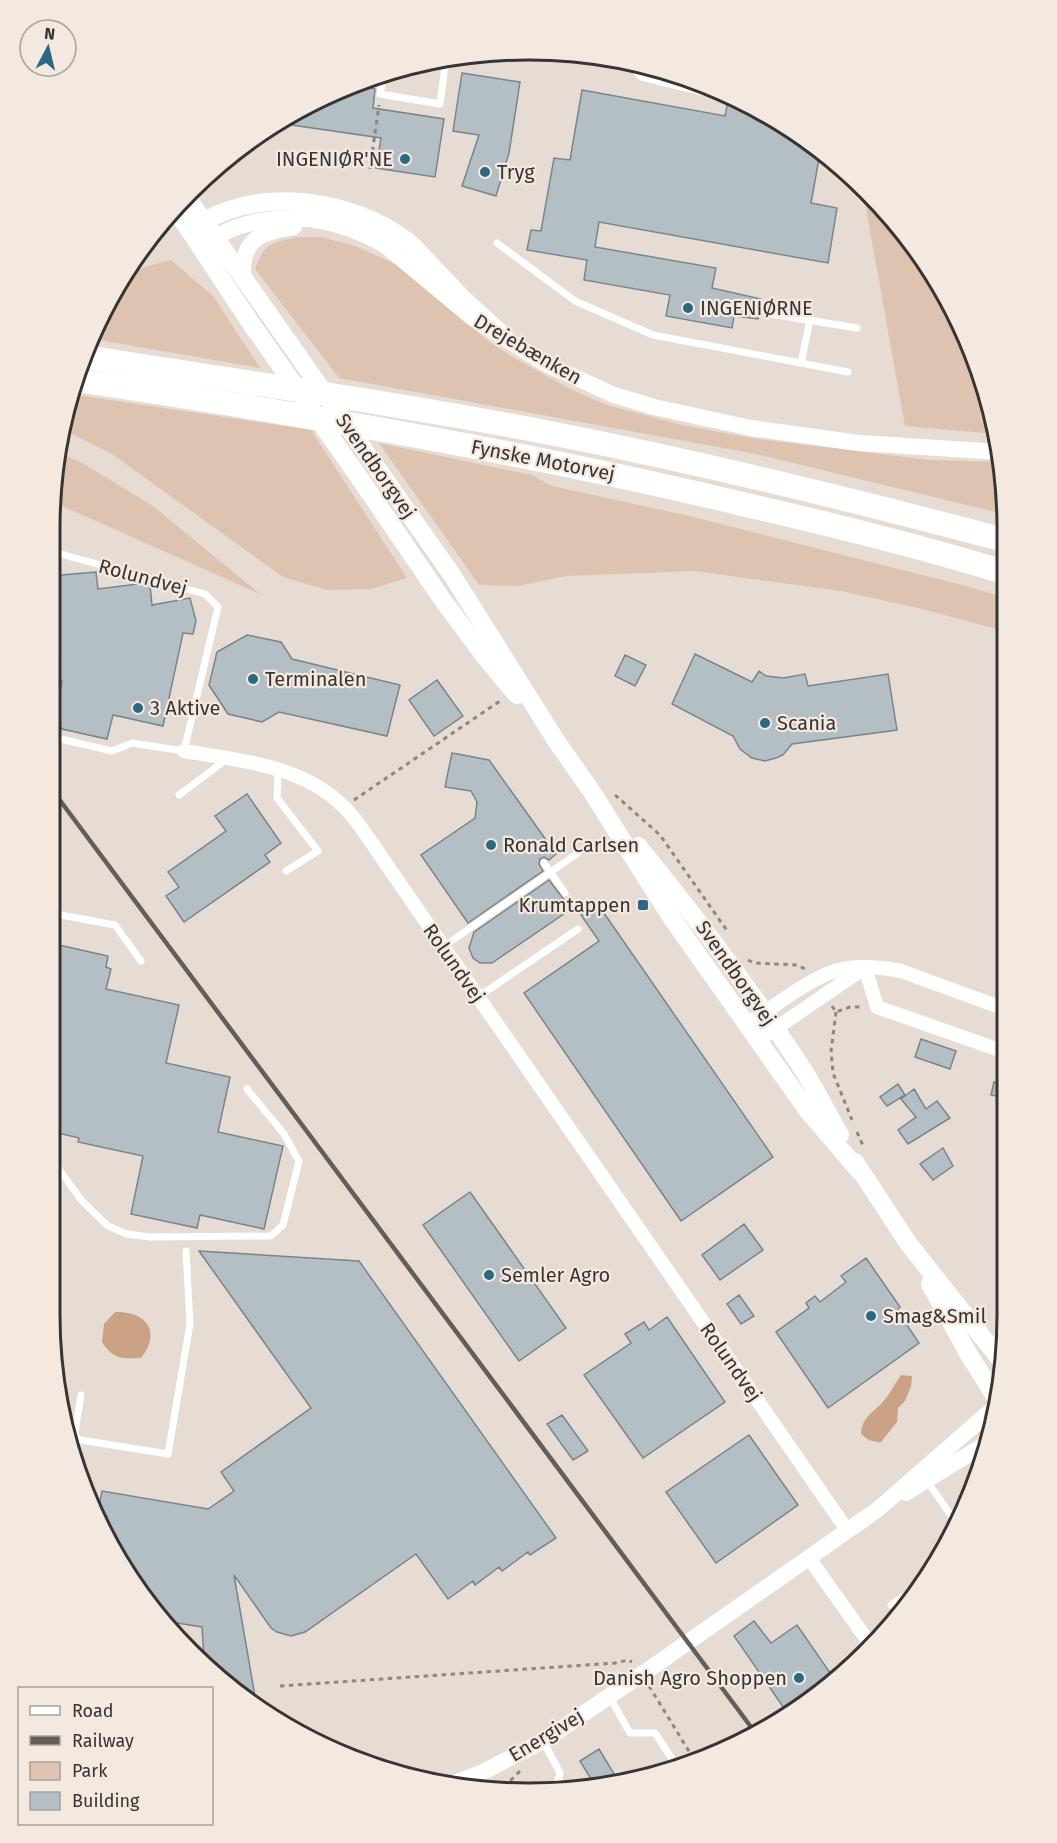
<svg xmlns="http://www.w3.org/2000/svg" width="1057" height="1843" font-family="'Fira Sans',sans-serif">
<rect width="100%" height="100%" fill="#e7dcd4"/>
<path fill="#ddc3b0" d="M862,186L927,263L982,374L996,434L905,426Z
M297,237H322L355,246L398,265L488,341L511,356L570,389L607,405L682,425L757,439L930,460L1002,462L1004,514L756,454L339,378L255,269C264,243 272,243 297,237Z
M171,260L213,296L260,368L93,339L114,289L126,272Z
M70,394L311,430L407,578L371,589L327,590L283,577L112,454L62,429L66,404Z
M379,443L532,475L552,486L689,516L966,586L1004,597V631L922,609L841,591L695,571L566,576L518,586L479,585Z
M58,452L84,464L153,506L260,594L51,501Z"/>
<path fill="#caa387" d="M115,1312C146,1311 162,1331 141,1358C121,1359 113,1359 102,1342L104,1324Z
M901,1375L912,1376L911,1387L905,1401L898,1408L897,1422L881,1442C873,1442 866,1440 861,1433C862,1418 872,1413 882,1403C889,1395 895,1384 901,1375Z"/>
<path fill="#b3bfc5" stroke="#79858a" stroke-width="1.5" d="M462,73L520,82L509,153L496,196L462,186L479,135L453,131Z
M373,78L371,88L375,89L373,108L444,119L435,177L376,168L381,138L278,123L317,99Z
M582,90L725,116L729,96L768,114L820,153L811,203L837,208L828,263L599,222L595,247L716,268L712,288L761,299L758,319L734,316L732,328L666,316L670,295L584,280L587,260L527,250L531,230L541,231L554,158L570,160Z
M96,572L98,589L146,583L150,585L152,605L190,598L196,621L193,634L183,633L163,726L113,715L107,739L62,729L55,715L62,681L50,678V576Z
M247,635L281,642L292,659L400,685L387,736L279,712L262,722L228,714L209,685L217,652Z
M695,654L752,682L759,671L766,676L783,678L805,674L808,686L888,674L897,730L792,744L783,755L776,758L765,761L752,758L740,749L733,736L672,704Z
M625,655L646,665L635,686L615,676Z
M437,680L463,716L434,736L409,700Z
M452,753L489,760L556,854L549,860L544,857L540,859L539,864L543,871L468,923L421,855L475,818L477,802L471,791L445,787Z
M247,794L281,843L265,855L270,862L184,922L166,896L179,887L168,872L226,831L215,816Z
M549,880L571,909L492,963H480L473,958L469,948L474,932Z
M597,903L773,1157L681,1221L524,993L599,941L581,915Z
M50,943L108,956L106,967L111,969L106,989L179,1005L166,1063L230,1077L218,1132L283,1146L264,1229L200,1215L197,1228L131,1214L143,1156L78,1142L79,1138L50,1131Z
M921,1039L956,1051L950,1069L915,1057Z
M994,1082L1006,1085V1098L991,1095Z
M898,1084L905,1095L887,1106L880,1097Z
M914,1089L926,1109L937,1101L950,1118L908,1144L898,1130L916,1117L901,1099Z
M943,1148L953,1166L933,1180L920,1164Z
M470,1192L566,1328L519,1361L423,1225Z
M744,1224L763,1250L720,1280L702,1255Z
M199,1251L359,1261L556,1538L530,1555L528,1552L502,1571L499,1567L475,1585L473,1581L448,1599L416,1554L305,1632L291,1636L277,1632L271,1628L234,1575L257,1708L204,1658L202,1627L164,1621L148,1606L106,1526L107,1516L100,1515L98,1512L102,1491L208,1509L234,1491L221,1472L311,1408Z
M866,1258L900,1307L897,1310L919,1343L828,1408L776,1332L809,1308L806,1303L815,1296L820,1302L846,1282L841,1276Z
M739,1295L754,1316L741,1324L727,1304Z
M667,1317L725,1402L643,1458L584,1375L631,1343L625,1334L644,1322L649,1330Z
M562,1415L588,1451L573,1460L547,1424Z
M749,1435L798,1505L716,1563L666,1492Z
M754,1621L771,1643L797,1625L835,1680L786,1711L734,1636Z
M599,1749L617,1779L594,1784L580,1761Z"/>
<g fill="none" stroke-linecap="round" stroke-linejoin="round">
<path stroke="#8e8781" stroke-width="3" stroke-dasharray="4.5 4.5" stroke-linecap="butt" d="M370,169L379,105
M615,795L660,835L728,932
M354,800L500,701
M748,960L754,963L797,965L805,969
M832,1006L836,1012L850,1007H863
M836,1012L831,1051L833,1073L852,1120
M857,1132L864,1148
M280,1686L615,1663L628,1660L632,1662
M649,1686L695,1761
M504,1787L520,1771"/>
<path stroke="#fff" stroke-width="7" d="M629,62L641,77L707,93
M384,74L380,94L440,104L446,59
M497,243L575,301L653,335L848,372
M771,314L857,328
M801,363L810,320
M50,730L56,738L112,751L132,743L184,751L218,607L205,594L50,551
M278,770L277,798L318,851L286,871
M179,795L227,759
M544,863L565,893
M50,913L115,925L141,961
M443,947L578,853
M478,997L578,929
M50,1157L82,1201L108,1226L127,1234L150,1237L271,1236L283,1225L299,1161L284,1134L247,1089
M74,1439L168,1454L190,1324L186,1251
M72,1450L81,1395
M927,1481L957,1524
M891,1605L915,1589
M609,1696L630,1733H655L676,1765
M543,1741L560,1773L556,1788L552,1792"/>
<path stroke="#fff" stroke-width="14" d="M184,751C237,760 302,765 343,806C358,820 370,841 382,858L847,1530
M865,967L877,1007L1005,1052
M747,1024C772,1008 809,979 835,971C856,964 880,967 901,971L1005,1009
M759,1040L864,968
M70,1438L74,1439
M809,1558L870,1644"/>
<path stroke="#fff" stroke-width="16" d="M203,234L215,237C271,207 332,215 386,246L475,320L546,364L614,395L654,407L751,428L859,443L1000,452
M243,278C241,240 259,232 294,227
M906,1493L987,1443
M457,1782L481,1773L543,1741L651,1668L877,1510L994,1408"/>
<path stroke="#fff" stroke-width="18" d="M186,196L452,575L557,742L590,789L669,914L808,1111L860,1172
M174,207L252,325L361,480L442,599L485,657L517,695
M196,225C206,220 218,214 229,210C289,190 364,206 412,245L463,299L505,337
M638,846C697,918 753,993 804,1071C817,1092 828,1114 840,1135
M855,1162L908,1243L1003,1363
M930,1284L968,1353L996,1398"/>
<path stroke="#fff" stroke-width="24" d="M86,357C240,382 396,403 550,433C703,463 854,500 1004,540
M76,380C304,414 531,453 755,507C838,526 922,547 1004,572"/>
<path stroke="#645e5a" stroke-width="4.5" d="M50,787L754,1731"/>
</g>
<g fill="#2c687f" stroke="#f4e9e1" stroke-width="2">
<circle cx="405" cy="159" r="6"/>
<circle cx="485" cy="172" r="6"/>
<circle cx="688" cy="308" r="6"/>
<circle cx="253" cy="679" r="6"/>
<circle cx="138" cy="708" r="6"/>
<circle cx="765" cy="723" r="6"/>
<circle cx="491" cy="845" r="6"/>
<rect x="637" y="899" width="12" height="12" rx="3"/>
<circle cx="489" cy="1275" r="6"/>
<circle cx="871" cy="1316" r="6"/>
<circle cx="799" cy="1678" r="6"/>
</g>
<g text-anchor="middle" dominant-baseline="central" stroke-width="4.5" stroke-linejoin="round" paint-order="stroke">
<g font-size="20" fill="#383431" stroke="#f4e9e1" text-anchor="start">
<text x="393" y="159" text-anchor="end">INGENIØR'NE</text>
<text x="497" y="172">Tryg</text>
<text x="700" y="308">INGENIØRNE</text>
<text x="265" y="679">Terminalen</text>
<text x="150" y="708">3 Aktive</text>
<text x="777" y="723">Scania</text>
<text x="503" y="845">Ronald Carlsen</text>
<text x="631" y="905" text-anchor="end">Krumtappen</text>
<text x="501" y="1275">Semler Agro</text>
<text x="883" y="1316">Smag&amp;Smil</text>
<text x="787" y="1678" text-anchor="end">Danish Agro Shoppen</text>
</g>
<g font-size="20" fill="#383431" stroke="#f4e9e1">
<text transform="translate(528 349) rotate(30)">Drejebænken</text>
<text transform="translate(543 460) rotate(11)">Fynske Motorvej</text>
<text transform="translate(376 466) rotate(55)">Svendborgvej</text>
<text transform="translate(143 577) rotate(15)">Rolundvej</text>
<text transform="translate(454 963) rotate(55)">Rolundvej</text>
<text transform="translate(736 973) rotate(55)">Svendborgvej</text>
<text transform="translate(731 1362) rotate(55)">Rolundvej</text>
<text transform="translate(546 1735) rotate(-31)">Energivej</text>
</g>
</g>
<path d="M0 0H1057V1843H0ZM528 60H529A468 468 0 0 1 997 528V1315A468 468 0 0 1 529 1783H528A468 468 0 0 1 60 1315V528A468 468 0 0 1 528 60Z" fill="#f4e9e1" fill-rule="evenodd"/>
<path fill="none" stroke="#383431" stroke-width="3" d="M528 60H529A468 468 0 0 1 997 528V1315A468 468 0 0 1 529 1783H528A468 468 0 0 1 60 1315V528A468 468 0 0 1 528 60Z"/>
<rect x="18" y="1687" width="195" height="138" fill="#f4e9e1" stroke="#a9a19b" stroke-width="1.5"/>
<rect x="30" y="1706" width="30" height="9" fill="#ffffff" stroke="#a9a19b" stroke-width="1.5"/>
<text x="72" y="1717" font-size="18" fill="#383431">Road</text>
<rect x="30" y="1736" width="30" height="9" fill="#645e5a" stroke="#a9a19b" stroke-width="1.5"/>
<text x="72" y="1747" font-size="18" fill="#383431">Railway</text>
<rect x="30" y="1762" width="30" height="18" fill="#ddc3b0" stroke="#a9a19b" stroke-width="1.5"/>
<text x="72" y="1777" font-size="18" fill="#383431">Park</text>
<rect x="30" y="1792" width="30" height="18" fill="#b3bfc5" stroke="#a9a19b" stroke-width="1.5"/>
<text x="72" y="1807" font-size="18" fill="#383431">Building</text>
<g transform="translate(48 48) rotate(7)"><circle r="28" fill="#f4e9e1" stroke="#a9a19b" stroke-width="1.5"/>
<path d="M0-4.5L10 22L0 15L-10 22Z" fill="#2c687f"/>
<text y="-9" font-size="16" font-weight="bold" text-anchor="middle" fill="#383431">N</text>
</g>
</svg>
